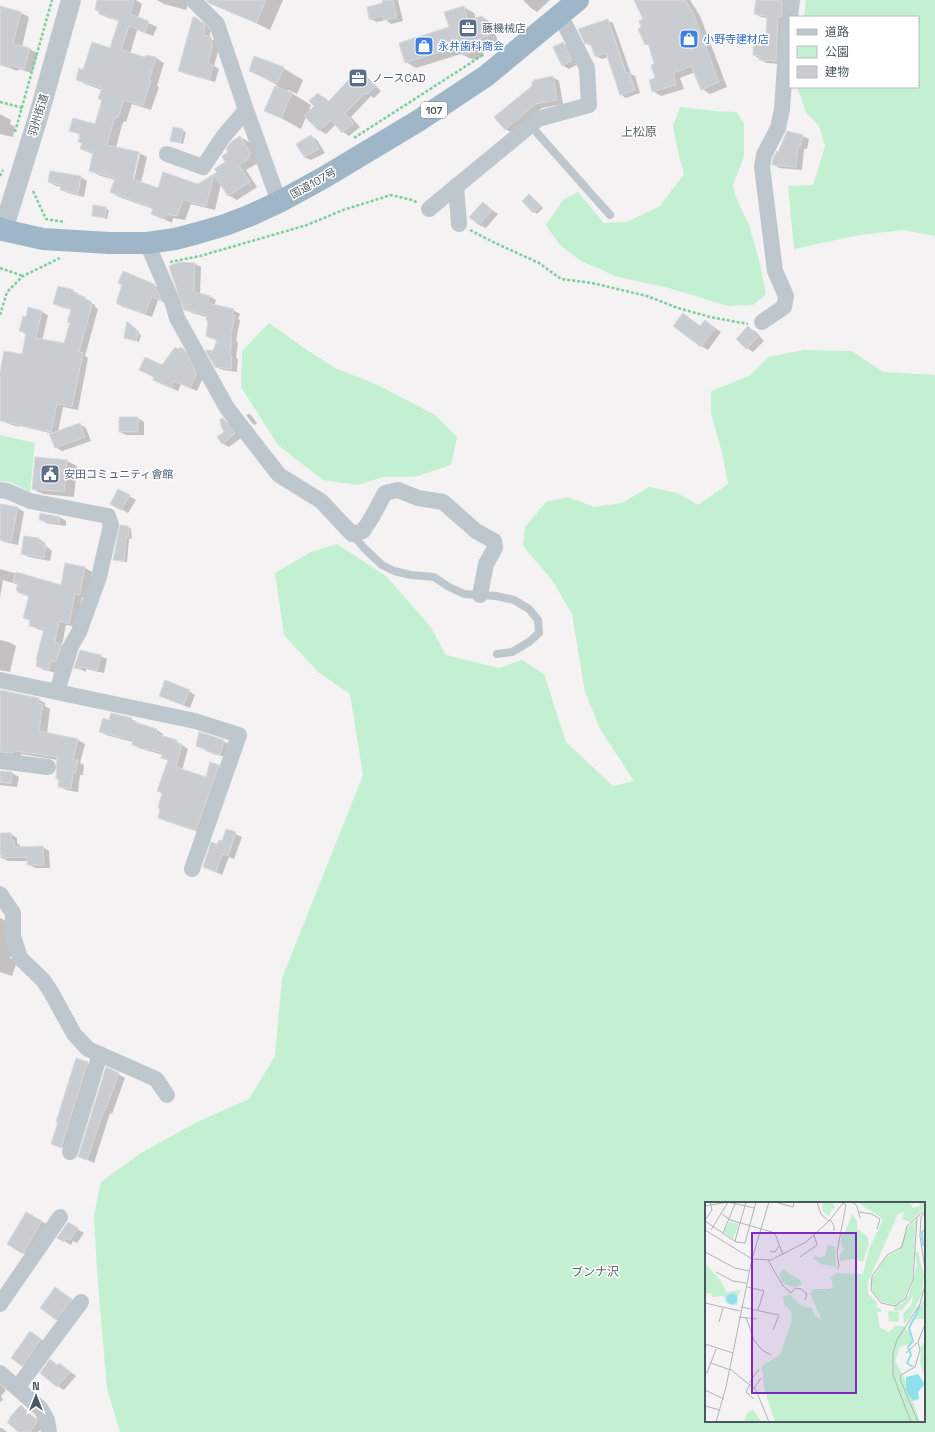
<svg xmlns="http://www.w3.org/2000/svg" width="935" height="1432" font-family="'Space Grotesk','Noto Sans JP',sans-serif">
<rect width="100%" height="100%" fill="#f4f2f2"/>
<path fill="#c3f0d1" fill-rule="evenodd" d="M806,0H935V236L903,230L859,235L794,249L788,186L813,185L825,146L819,126L806,112L797,87H918V17H804Z
M680,107L715,111L737,112L744,124V157L733,185L735,195L749,225L759,260L766,294L753,305L728,306L669,288L618,277L581,261L559,244L546,225L563,200L578,192L604,223L627,222L660,206L684,174L679,156L673,126Z
M269,323L304,348L335,368L380,386L435,415L457,437L451,465L415,477H383L358,485L323,480L278,445L253,406L241,387L242,351Z
M804,350L852,351L883,372L935,375V1432H120L107,1389L97,1271L94,1215L101,1182L141,1153L197,1122L249,1099L275,1056L282,978L363,775L350,694L318,672L284,635L275,573L311,552L337,544L386,576L430,626L446,655L499,668L522,660L544,674L566,742L613,786L634,781L600,729L585,692L572,614L552,580L523,546L525,527L546,502L568,497L594,507L622,503L649,487L677,493L698,505L728,484L722,453L711,413V391L749,376L768,357ZM706,1203H924V1421H706Z
M0,435L35,443L30,492L10,482L0,481Z"/>
<path fill="#0003" fill-rule="evenodd" d="M98,0H136L142,4L138,18L157,27L153,36L137,30L130,54L146,58H156L164,63L157,86L159,87L151,110L132,104L126,122L124,121L122,125L116,148L139,153L147,157L141,183L158,189L198,185L218,172L226,162L230,153L240,137L249,142L259,158L258,163L246,170L257,187L237,200L228,195L221,184L215,210L191,204L185,220L173,218L172,223L152,213L153,209L119,197L111,192L115,180L98,175L90,170L94,155L81,149L82,144L79,141L81,136L71,130L95,126L103,101L99,99L102,90L85,84L77,79L84,71L111,49L119,21L108,18L100,14V12L96,9ZM138,154H140L133,184L131,183Z
M157,0H187L189,1L186,10L164,4Z
M237,0H283L270,30L240,15Z
M383,0H398L403,21L391,24L386,20L377,22L370,19L384,4Z
M523,0H550L537,12L531,8Z
M635,0H690L700,16L727,87L710,94L702,89L695,72L680,78L684,89L661,96L653,91L656,79L655,65L650,46L645,44L642,28L644,20Z
M762,0H790L782,64L766,63L754,55L762,43L767,38L768,18L761,17L755,14Z
M464,7L474,13L476,19L482,17L492,23L498,42L485,46L487,51L483,52L484,56L474,60L461,54L416,68L406,62L450,27Z
M1,8L21,13L29,17L22,47L30,49L38,54L32,73L19,69L18,71L0,65Z
M197,19L204,23L211,30L209,38L218,42L219,48L214,66L219,69L215,82L186,74L179,70Z
M607,20L613,23L631,74L635,76L640,93L626,98L620,94L609,57L602,59L596,56L593,47L586,43Z
M563,43L570,47L578,64L569,69L562,65Z
M283,68L303,80L297,94L288,90V91L311,105L308,114L315,107L318,94L325,98L329,102L358,71L365,75L381,91L374,98L371,96L351,117L360,127L349,136L343,132L336,124L326,134L319,130L306,117L301,129L266,110L277,85L250,71Z
M553,77L559,81L563,104L542,108L512,133L505,129Z
M0,114L11,120L10,124L15,127L13,137L0,134Z
M174,128L186,132L183,144L171,140Z
M311,136L317,140L325,153L311,160L304,157Z
M802,136L809,139L807,149H804L802,170L779,168L773,164L779,153Z
M51,172L81,177L87,181L84,197L68,193L61,190L62,187L56,186L49,182Z
M529,195L543,208L537,214L534,212Z
M483,203L498,214L486,228L479,225Z
M94,207L109,210L107,219L93,215Z
M195,264L201,267L200,294L209,296L216,300L214,306L233,310L240,314L238,319L240,320L236,341L238,342L236,358L238,359L237,372L223,370L216,367L214,353L218,341L207,336L209,321L207,317L192,313L185,309Z
M123,285H154L161,289L167,303L158,300L152,317L123,307L117,303Z
M73,291L79,294V296L91,301V303L95,305V307L98,309L85,356L88,358L78,410L63,407L58,432L80,424L86,428L91,441L62,451L55,447L54,434L20,426L19,427L9,424L3,421L0,415V378L23,355L27,335L20,331L27,318L42,312L48,315L42,341L65,344L71,323L72,310L60,307L54,303Z
M684,315L701,327L711,325L721,332L708,350L701,346Z
M128,322L141,335L139,342L125,337Z
M748,328L755,331L764,341L753,352L747,348L737,339Z
M180,348L187,352L203,378L197,391L181,384L178,391L161,383L155,378L140,370L162,366Z
M249,414L251,415L257,423L255,425L252,423L246,415Z
M138,418L144,422V435H126L120,432Z
M223,419L229,423L241,438L229,447L222,443L225,432Z
M67,461L77,466L74,497L43,494L33,489Z
M119,490L136,500L128,513L111,503Z
M18,508L24,512L18,545L4,542L0,540V514Z
M41,514L60,517L66,521V526L46,523L40,519Z
M128,527L131,529L132,538L129,539L127,562L117,561L114,560Z
M25,537L39,539L45,543V545L52,551L50,561L29,557L22,554Z
M66,564L85,568L92,572L87,598L82,597L76,627L66,625L62,645L68,649L56,673L44,670L37,666L45,631L37,629L30,625L31,621L25,618L29,597L18,592L19,585L3,580L0,597V569L62,586Z
M0,640L9,642L16,646L10,672L0,670V672Z
M100,656L107,659L104,673L86,669V672L75,667Z
M0,691L38,699L45,703V706L50,709L47,734L78,740L85,744L80,763L84,765L83,775H80L78,792L66,790L59,786L60,780L57,778L58,760L21,754V757L0,759Z
M189,691L195,695L190,708L167,699Z
M131,719L137,722V724L157,730L163,734L162,737L176,741L188,749L182,770L206,778L218,766L224,769L202,833L165,821L159,818L163,794L158,791L169,761L163,757V755L139,748L133,745V742L106,735L100,731L110,721Z
M223,741L230,745L227,757L213,754L197,746Z
M0,771L12,773L19,777L17,787L0,785Z
M227,830L242,837L234,859L229,857L222,875L204,867L218,846L222,842Z
M0,834H11L17,838V843L20,845V848L43,847L49,851L50,868H35L28,864V861H8L2,858V855L0,854Z
M0,918L14,925V946L10,958L17,962L12,976L0,972Z
M87,1063L94,1066L68,1150L52,1143Z
M118,1074L125,1078L112,1114L110,1113L94,1163L79,1156Z
M26,1213L48,1225L29,1256L8,1244Z
M68,1224L84,1233L77,1243L73,1241L71,1245L59,1238Z
M62,1292L77,1303L62,1323L56,1319Z
M37,1336L47,1344L29,1369L22,1365Z
M50,1361L58,1365L59,1364L65,1368L76,1376L64,1390L57,1386Z
M0,1384L6,1390L1,1396L3,1400L0,1402Z
M21,1407L41,1422L43,1427L38,1432H19L7,1422Z
M0,1428H2L7,1432H0Z"/>
<path fill="#c9cdd1" stroke="#d6d9dd" d="M97,0H134L130,14L149,21L145,32L129,26L121,50L145,57L146,55L156,57L149,81H151L143,106L124,100L118,118L116,117L114,120L107,145L139,152L133,179L158,188L163,172L198,184L217,172L214,169L225,162L222,156L228,152L226,149L231,142L240,136L251,153L248,155L250,158L239,165L250,182L228,196L214,175L206,206L183,200L177,216L165,214L163,219L151,214L153,208L110,192L115,178L89,171L93,153L80,149L82,143L78,142L80,134L69,131L73,118L95,124L102,100L98,99L102,88L76,80L79,68L83,70L92,42L110,48L119,20L99,14V11L95,10Z
M206,0H266L256,23L209,3Z
M382,0H393L397,18L384,20L383,16L369,19L367,7L383,3Z
M634,0H685L691,10H692L719,82L701,90L691,66L673,73L676,85L652,92L649,80L655,78L651,65L654,64L648,43L645,45L638,29L641,27L639,21L643,19Z
M756,0H782L781,17H778L776,61L759,60L760,56L753,55L754,41L761,42V37H766L767,16L754,14Z
M0,6L21,12L13,44L30,48L24,69L11,65L10,67L0,64Z
M464,6L468,20L482,16L488,36L476,40L477,45L474,46L475,51L463,55L462,51L457,53L455,47L405,63L399,43L449,27L444,12Z
M193,17L197,18L205,26L203,35L211,37V42L213,43L208,63L213,65L209,80L178,71Z
M608,19L626,73L629,72L635,90L620,95L606,53L595,57L590,42L585,44L578,29Z
M563,42L572,60L562,66L553,47Z
M254,56L284,67L277,83L249,71Z
M358,70L375,87L367,95L365,93L345,113L354,123L342,133L331,120L319,131L304,116L314,106L309,101L318,93L327,103Z
M553,76L557,100L535,104L505,130L494,117L532,86V82H534V80Z
M275,86L292,93L281,118L264,111Z
M173,127L183,129L180,143L170,141Z
M787,131L803,135L800,147L798,146L796,167L772,165L773,158L777,151L778,152Z
M311,135L319,149L304,157L296,144Z
M50,171L81,176L78,194L60,190L61,185L48,182Z
M529,194L541,206L533,213L522,201Z
M483,202L492,210L479,225L469,217Z
M93,205L106,207L105,218L92,216Z
M179,262L195,263L194,292L210,296L208,303L234,309L232,315L235,316L230,338H232L230,355H232L231,369L215,367L205,350L213,351L217,340L206,336L208,321L206,320L207,315L184,310L172,276L169,266Z
M123,271L154,284L162,301L152,297L145,314L117,304V300L122,285L118,283Z
M58,286L74,290L73,293L85,297V299L90,301L89,304L92,305L79,352L83,353L72,407L57,404L51,432L0,421V373L4,351L22,354L26,333L19,331L23,316L26,317L28,307L42,311L36,338L64,343L70,323L67,322L71,309L53,304Z
M683,313L700,326L705,320L715,328L701,347L673,326Z
M127,321L139,332L136,341L124,338Z
M748,326L758,337L746,349L736,339Z
M175,347L178,349L180,347L184,349L197,374L190,388L174,381L171,388L153,380L154,377L139,370L145,357L162,365Z
M119,417H138V432H119Z
M223,418L235,434L222,444L217,437L224,432L221,426L220,419Z
M80,423L85,437L55,448L49,434Z
M35,457L67,460L64,492L32,489Z
M118,489L130,495L121,510L110,504Z
M0,504L18,507L11,542L0,540Z
M40,513L60,517L59,523L39,520Z
M120,525L128,526L129,537H126L124,561L113,560Z
M24,536L39,538L38,542L43,543V546H46L44,558L21,554Z
M65,563L85,567L80,595L75,594L69,624L59,621L55,642L62,644L56,662L51,661L49,670L36,666L37,660H36L44,629L29,626L30,620L23,618L29,596L17,592L18,591L16,590L18,583L13,582L16,572L61,585Z
M80,650L101,655L97,670L80,667V669L74,668Z
M165,680L190,690L183,705L159,696Z
M0,690L39,698L38,703L43,704L39,731L78,739L73,760H78L76,772H73L71,789L58,787L59,779H56L57,757L15,751L14,753L0,752Z
M111,713L132,718L131,721L157,729L156,734L177,740L176,743L182,744L176,767L206,777L210,762L219,765L196,830L158,818L160,809L158,808L162,793L157,791L168,760L161,758L163,753L132,745L133,740L99,732L103,718L109,720Z
M199,732L224,740L220,755L206,751V749L196,746Z
M0,771L12,772L11,784L0,782Z
M226,829L236,832L228,856L222,854L216,872L203,867L211,842L217,844L219,840L222,841Z
M0,833H11V840H14V847L43,846L44,865H27V857L1,858Z
M76,1058L88,1062L61,1148L51,1144L58,1122H56Z
M106,1067L119,1073L105,1111L104,1110L87,1160L78,1157Z
M26,1212L42,1221L23,1254L7,1244Z
M68,1222L78,1228L70,1240L66,1238L64,1242L57,1238Z
M55,1287L72,1299L56,1320L40,1308Z
M30,1331L41,1339L22,1366L11,1358Z
M50,1359L57,1365L59,1363L71,1372L57,1387L40,1373Z
M21,1405L37,1421L36,1422L37,1423L30,1432H18L8,1423L11,1420L9,1418Z"/>
<g fill="none" stroke-linecap="round" stroke-linejoin="round">
<path stroke="#7bce9f" stroke-width="2.5" stroke-dasharray="3 2" stroke-linecap="butt" d="M0,102L23,108
M15,132L52,0
M354,138L466,66L484,54
M0,176L3,170
M33,191L46,219L65,222
M470,230L493,242L539,263L561,279L592,283L647,296L678,308L710,317L748,324
M170,262L200,256L307,225L343,210L391,195L412,200L418,203
M0,268L23,276
M0,315L7,292L23,276L60,258"/>
<path stroke="#bec7ce" stroke-width="8" d="M530,125L610,215
M352,534L364,548L382,565L394,571L411,575L434,577L449,587L464,594L496,596L514,600L529,609L538,620L539,633L529,642L512,652L497,654"/>
<path stroke="#bec7ce" stroke-width="16" d="M193,0L217,24L246,110L279,202
M790,17L792,0
M167,154L203,167L223,137L246,110
M456,186L459,224
M429,209L538,119L589,105L587,68L560,15
M147,243L172,301L177,318L227,408L279,475L321,501L352,534L363,531L372,517L385,493L398,490L418,498L443,502L476,531L494,541L495,548L486,564L480,595
M762,322L784,307L786,296L775,271L762,167L764,155L778,128L782,109L786,51L790,18
M0,490L7,491L30,501L108,516L111,525L99,577L79,632L71,646L57,691
M0,680L195,721L239,735L192,869
M0,761L48,767
M0,894L13,913V936L20,958L43,980L51,992L74,1034L88,1049L156,1079L167,1095
M70,1152L100,1054
M0,1304L60,1217
M0,1373L41,1409L47,1420L49,1432
M17,1388L81,1302"/>
<path stroke="#bec7ce" stroke-width="20" d="M3,230L39,114L71,0"/>
<path stroke="#9fb6c8" stroke-width="22" d="M0,228L3,230L43,239L109,243H147L175,239L198,233L225,225L251,215L279,202L323,178L418,121L486,76L578,0"/>
</g>
<defs>
<symbol id="office-square" viewBox="-11 -11 22 22"><rect x="-9" y="-9" width="18" height="18" rx="4" fill="#5c6f8a" stroke="#fff"/><path d="M-6-3h4V-5.5h4V-3h4V5H-6ZM-1-4.5V-3h2v-1.5ZM-6 0V1H6V0Z" fill="#fff"/></symbol>
<symbol id="shop-square" viewBox="-11 -11 22 22"><rect x="-9" y="-9" width="18" height="18" rx="4" fill="#3f7fe0" stroke="#fff"/><path d="M-5-2.5h2.3a2.7 3.5 0 0 1 5.4 0H5L5.5 6h-11ZM-1.5-2.5h3a1.5 2.3 0 0 0-3 0Z" fill="#fff"/></symbol>
<symbol id="civic-square" viewBox="-11 -11 22 22"><rect x="-9" y="-9" width="18" height="18" rx="4" fill="#5c6f8a" stroke="#fff"/><path d="M-.6-6.5H3V-4.5H.6V-3L4-1V1h2V6H-6V1h2V-1L-.6-3ZM-1.2 2.5V6h2.4V2.5Z" fill="#fff"/></symbol>
</defs>
<g fill-rule="evenodd">
<use href="#office-square" x="457" y="17" width="22" height="22"/>
<use href="#shop-square" x="678" y="28" width="22" height="22"/>
<use href="#shop-square" x="413" y="35" width="22" height="22"/>
<use href="#office-square" x="347" y="67" width="22" height="22"/>
<use href="#civic-square" x="39" y="463" width="22" height="22"/>
</g>
<g text-anchor="middle" dominant-baseline="central" stroke-width="3" stroke-linejoin="round" paint-order="stroke">
<rect fill="#fff" stroke="#80898f" stroke-width="1" x="421" y="102" width="26" height="16" rx="3"/>
<g font-size="10" font-weight="bold" fill="#4a575f">
<text x="434" y="110">107</text>
</g>
<g font-size="11" fill="#4e5e75" stroke="#fff" text-anchor="start">
<text x="482" y="28">藤機械店</text>
<text x="372" y="78">ノースCAD</text>
<text x="64" y="474">安田コミュニティ會館</text>
</g>
<g font-size="11" fill="#366cbe" stroke="#fff" text-anchor="start">
<text x="703" y="39">小野寺建材店</text>
<text x="438" y="46">永井歯科商会</text>
</g>
<g font-size="11" fill="#4a575f" stroke="#fff">
<text transform="translate(38 115) rotate(-73)">羽州街道</text>
<text transform="translate(313 183) rotate(-29)">国道107号</text>
</g>
<g font-size="12" fill="#5e6367" stroke="#fff">
<text x="639" y="132">上松原</text>
<text x="595" y="1272">ブンナ沢</text>
</g>
</g>
<g transform="translate(705 1202)">
<rect width="220" height="220" fill="#f4f2f2"/>
<path d="M117,0H127L130,6L126,8L124,15L118,9ZM152,0H204L208,6L215,4L214,0H220V6L205,20L197,17L199,10L193,12L163,80V92L172,100V106L176,107V110H172L175,126L184,130L190,124H198L206,132V141L195,145L190,159L199,175L215,220H70L59,186L57,166L58,163L75,153L87,118L86,109L79,102L78,95L84,92L97,104L107,106L110,114L117,118L105,92L108,87H125L128,85L126,75L132,71L158,72L164,47L178,17ZM147,12L152,19V27L162,34L164,41L158,60L147,57L135,59V52L139,48L136,41L137,30H140ZM211,18L207,77L198,98L190,103L177,100L168,90L166,78L181,55L194,48L203,25ZM24,20L34,22L28,37L19,30ZM123,43L130,45L131,65L116,62L108,56L111,53L114,56L120,54ZM213,49L219,73L217,92L206,114L199,122L198,112L207,102L208,94L197,108L189,109L190,104L197,102L204,92L212,63L210,50ZM0,61L16,79L21,90L37,88L33,92L32,103L21,101L19,94L7,95V91L0,92ZM77,67L95,78L97,83L87,85L78,81L74,74ZM220,96V117H211L204,123ZM183,109L194,110V120L184,119ZM220,140V175L215,161L216,144ZM48,207L56,220H39L42,211Z" fill="#c3f0d1"/>
<path d="M21.5 97a5.5 5.5 0 1 1 11 0a5.5 5.5 0 1 1-11 0ZM213,172L220,182L213,190L214,197L208,199L201,188V175Z" fill="#90dfec"/>
<path fill="none" stroke="#90dfec" stroke-width="2" d="M218,44L217,30L220,28M208,165L202,161L206,153L203,145L208,139L204,126L215,104"/>
<path fill="none" stroke="#b0b4b7" stroke-width="1" d="M23,0L49,6M70,0L88,5L89,0M112,0L116,12L124,19M147,0L152,4L155,16M0,4L23,0M154,10L167,12L175,17L172,27M220,10L216,15L215,34L220,67M17,12L25,18L67,30L71,34L78,53M212,16L208,77L200,97L190,104L176,101L166,88L167,74L182,53L197,45L202,24L220,8M125,17L129,24V29M0,18L7,8L5,0M0,19L31,40L40,41L51,0M0,28L47,57L66,58L101,40L124,19L139,0M6,28L23,0M18,31L30,2M30,39L41,0M65,49L70,50L74,44M0,50L30,66L44,69M95,55L112,43L109,33M47,57L64,0M63,58L78,84L86,91L90,86L96,87L102,92L100,98M132,67L134,64L132,50L141,3L138,1M11,70L28,79L41,81M42,85L59,89L53,108M0,101L35,109M36,105L74,113L68,128M34,115L52,117M41,115L49,138L57,148L66,153M14,120L18,106M0,142L28,151M201,151L212,141M6,161L25,168M25,167L51,188L64,220M0,170L2,171L11,147M44,181L54,167M45,182L41,190L49,197M49,186L56,176M0,188L19,197M0,204L15,208M11,220L21,185L47,57M206,220L188,173V151L192,138L215,102L220,83M213,220L195,177L196,173L210,165L215,148L213,140L220,122"/>
<path fill="#7b2cbf" fill-opacity="0.15" stroke="#7b2cbf" stroke-width="2" d="M47,31H151V191H47Z"/>
<rect width="220" height="220" fill="none" stroke="#4a575f" stroke-width="2"/>
</g>
<rect x="789" y="16" width="130" height="72" fill="#ffffff" stroke="#b7bcbf"/>
<rect x="797" y="29" width="20" height="6" fill="#bec7ce" stroke="#b7bcbf"/>
<text x="825" y="36" font-size="12" fill="#4a575f">道路</text>
<rect x="797" y="46" width="20" height="12" fill="#c3f0d1" stroke="#b7bcbf"/>
<text x="825" y="56" font-size="12" fill="#4a575f">公園</text>
<rect x="797" y="66" width="20" height="12" fill="#c9cdd1" stroke="#b7bcbf"/>
<text x="825" y="76" font-size="12" fill="#4a575f">建物</text>
<g transform="translate(36 1396)" stroke="#ffffff" stroke-width="3" paint-order="stroke">
<path d="M0-3L7 15L0 10L-7 15Z" fill="#4a575f"/>
<text y="-6" font-size="11" font-weight="bold" text-anchor="middle" fill="#4a575f">N</text>
</g>
</svg>
